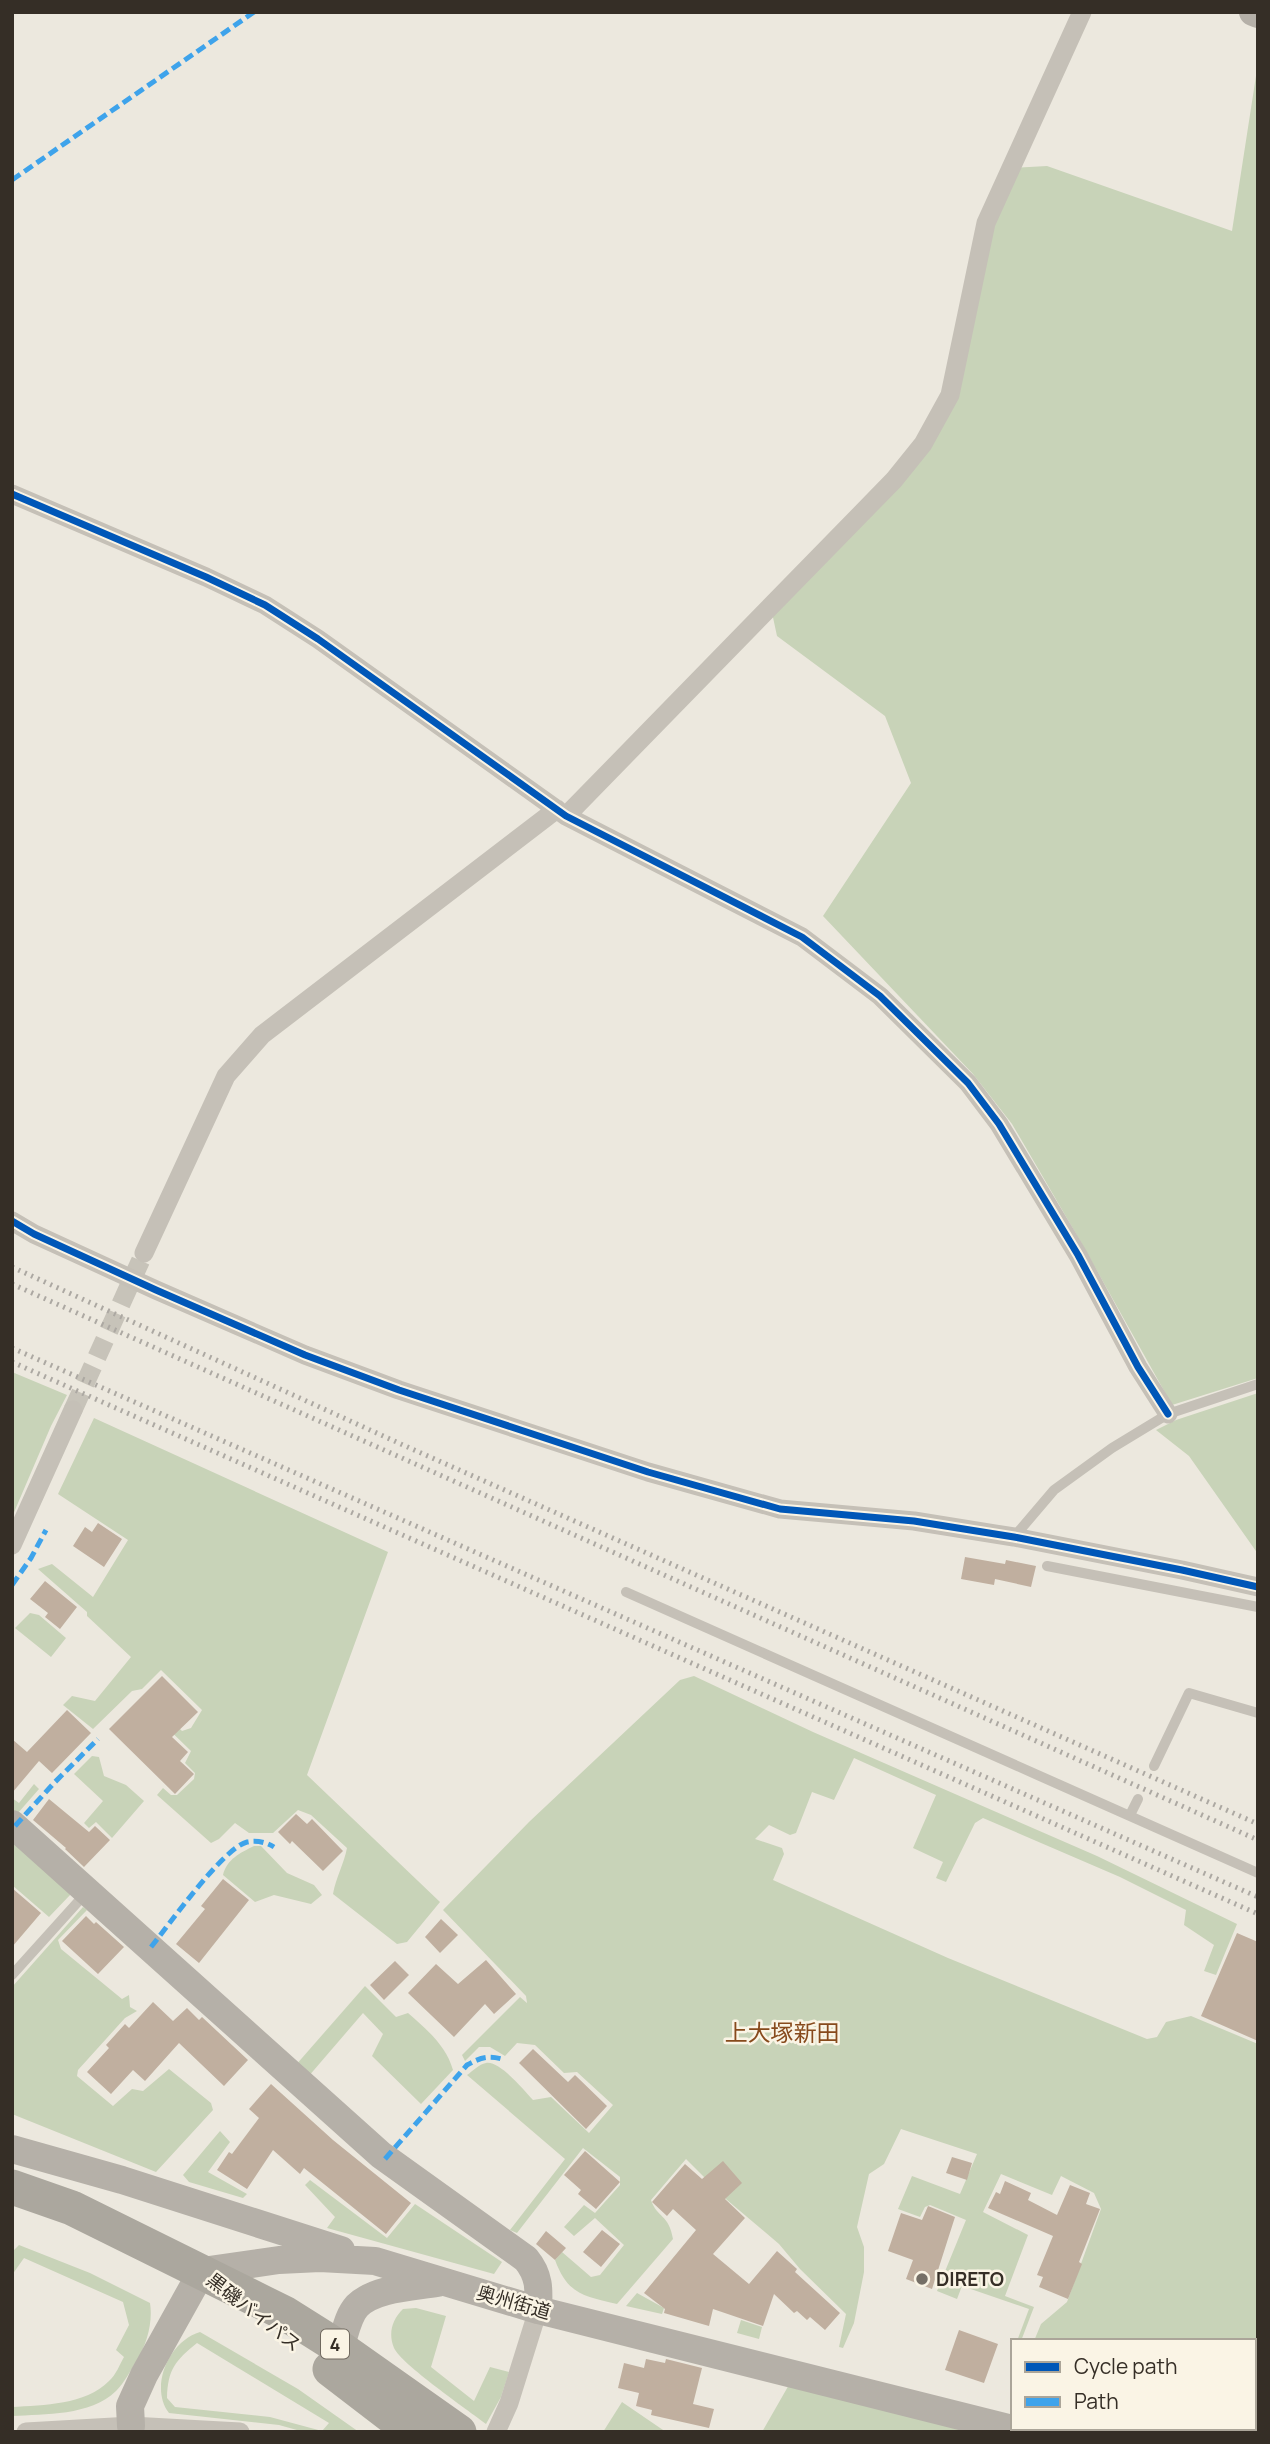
<svg xmlns="http://www.w3.org/2000/svg" width="1270" height="2444" font-family="Manrope,'Noto Sans JP',sans-serif">
<rect width="100%" height="100%" fill="#ece8de"/>
<path fill="#c8d3b8" fill-rule="evenodd" d="M1258,63V1378L1172,1405L1082,1244L1012,1124L973,1074L823,916L911,783L885,716L777,636L771,608L896,478L950,395L986,225L1011,168L1047,166L1232,231Z
M12,1372L67,1395L51,1426L12,1517Z
M1258,1393V1554L1189,1456L1156,1430L1176,1420Z
M94,1418L388,1552L307,1775L440,1902L407,1942L397,1944L333,1894C336,1877 344,1864 347,1848L311,1815L298,1810L273,1833H249L235,1823L219,1839L211,1843L157,1795L163,1788L171,1795H177L194,1779L195,1773L185,1763L191,1751L154,1715L160,1709L182,1731L191,1728L202,1710L161,1670L142,1689L132,1691L93,1729L63,1705L72,1696L95,1701L131,1657L87,1616V1612L38,1569L52,1564L93,1597L128,1540L58,1494Z
M30,1613L39,1615L66,1638L51,1657L15,1628Z
M694,1676L813,1732L1097,1856L1237,1924L1216,1975L1204,1971L1214,1945L1184,1925L1186,1910L1120,1877L983,1818L975,1823L946,1882L936,1878L943,1862L913,1848L936,1795L854,1758L834,1800L812,1792L796,1833L790,1835L769,1825L755,1839L782,1848L784,1854L773,1880L948,1958L1147,2039L1157,2037L1166,2022L1191,2016L1258,2044V2432H1142L1128,2428H1254V2341H1034L1041,2324L1067,2302L1101,2209L1094,2193L1061,2176L1052,2195L1001,2174L983,2212L1028,2235L1005,2296L1034,2307L1021,2341H1017L1029,2309L962,2286L957,2299L937,2291L966,2220L930,2205L925,2207L920,2217L898,2209L912,2176L960,2194L977,2154L901,2129L884,2164L869,2174L857,2227L864,2247V2272L854,2323L843,2348L839,2347L846,2314L800,2269L779,2244L727,2200L686,2159L651,2200C657,2218 669,2214 673,2239L617,2304C584,2296 568,2295 555,2260L562,2252L591,2277L600,2275L624,2245L595,2218L574,2236L564,2227L584,2205L595,2213L620,2185V2177L583,2148L517,2233L510,2230L565,2159L467,2075C473,2071 479,2064 486,2063C499,2060 524,2090 533,2100L551,2097L589,2133L613,2105L577,2072L564,2073L535,2045L517,2043L505,2056L490,2047H479L465,2061L462,2055L520,1997L527,2003L526,1996L443,1910L529,1822L680,1680Z
M92,1756L99,1757L104,1776L126,1785L144,1801L112,1838L96,1822L89,1828L84,1823L103,1801L74,1774Z
M34,1784L39,1789L18,1813L12,1809V1798L19,1803Z
M12,1840L71,1894L49,1917L12,1885Z
M254,1846H261L287,1873L314,1885L322,1895L311,1904L274,1895L255,1902L223,1875C227,1859 240,1853 254,1846Z
M83,1907L87,1910L58,1940L61,1949L122,1999L129,1995L130,2007L137,2011L125,2018L78,2070L77,2076L113,2106L132,2089L143,2091L169,2069L211,2103L213,2110L156,2172L12,2114V1987Z
M365,1986L396,2017L408,2013C426,2029 446,2045 453,2070L421,2104L372,2056L383,2034L363,2013L308,2077L295,2066Z
M220,2131L230,2142L208,2172L247,2194L243,2198L189,2182L183,2175Z
M310,2180L387,2238L415,2204L502,2262L494,2274L327,2228L335,2217L305,2185Z
M19,2245L90,2273L150,2303C153,2322 147,2344 137,2360C131,2370 124,2383 116,2391C90,2416 45,2414 12,2416V2407C44,2405 85,2405 109,2381C116,2375 120,2364 124,2357L116,2350L129,2325L123,2302L24,2258L12,2275V2252Z
M637,2293L664,2308L662,2314L626,2306Z
M416,2308L446,2316L431,2367L474,2401L490,2367L509,2372L501,2397L486,2424C468,2410 401,2364 394,2348C388,2333 392,2320 403,2309Z
M741,2320L762,2327L759,2339L737,2333Z
M200,2332L298,2389L359,2432H304L279,2425L169,2413C149,2387 169,2341 200,2332ZM197,2343L329,2423L322,2431L270,2417L175,2407L167,2398C168,2369 175,2361 197,2343Z
M790,2383L982,2432H762Z
M622,2402L666,2432H603Z"/>
<path fill="#c0af9f" d="M98,1523L122,1539L104,1567L73,1546L85,1527L92,1532Z
M965,1557L1005,1564L1006,1560L1036,1566L1031,1587L995,1579L994,1585L961,1579Z
M45,1581L77,1607L60,1629L45,1617L48,1613L30,1599Z
M162,1676L198,1712L172,1737L188,1752L180,1761L194,1774L175,1794L109,1729Z
M67,1710L91,1733L52,1773L39,1761L12,1793V1739L27,1752Z
M49,1799L89,1832L95,1826L110,1840L84,1867L65,1849L66,1848L33,1820Z
M296,1814L307,1824L312,1819L343,1851L323,1871L292,1841L290,1844L278,1832Z
M223,1879L249,1900L199,1963L176,1944L205,1909L201,1906Z
M12,1888L41,1913L12,1947Z
M86,1916L94,1924L96,1922L124,1947L98,1974L62,1941Z
M441,1919L458,1935L440,1953L425,1937Z
M1237,1933L1258,1942V2041L1201,2016Z
M486,1960L516,1994L494,2014L485,2004L454,2037L408,1993L436,1964L458,1984Z
M395,1961L409,1975L384,2000L370,1985Z
M153,2002L173,2021L187,2008L199,2020L202,2017L248,2060L224,2086L179,2043L145,2081L133,2070L111,2094L87,2072L109,2048L106,2045L125,2024L129,2028Z
M533,2049L568,2082L575,2075L607,2106L586,2129L519,2063Z
M271,2084L333,2140L411,2203L386,2234L304,2168L300,2174L273,2150L247,2189L217,2170L229,2152L232,2154L259,2118L249,2109Z
M585,2151L620,2182L596,2209L578,2194L581,2190L564,2175Z
M952,2157L972,2163L967,2180L946,2173Z
M723,2161L742,2183L725,2199L745,2218L713,2254L749,2284L777,2251L797,2269L795,2272L840,2313L825,2330L810,2317L807,2320L797,2311L794,2313L774,2294L763,2326L713,2309L709,2326L664,2313L665,2309L644,2293L696,2230L673,2209L667,2216L652,2202L685,2164L702,2179Z
M1005,2181L1031,2193L1028,2200L1057,2215L1070,2185L1090,2193L1086,2204L1100,2209L1079,2262L1082,2264L1068,2299L1039,2287L1043,2277L1037,2275L1053,2236L988,2208L996,2192L1000,2194Z
M928,2206L955,2217L932,2289L906,2279L913,2260L888,2251L901,2213L922,2220Z
M602,2230L620,2244L601,2267L583,2252Z
M546,2231L566,2248L555,2260L536,2244Z
M959,2330L998,2344L984,2383L945,2370Z
M646,2359L665,2363L666,2359L702,2368L693,2404L714,2409L709,2428L651,2415L652,2410L636,2406L639,2393L618,2388L624,2363L644,2368Z"/>
<g fill="none" stroke-linecap="round" stroke-linejoin="round">
<path stroke="#c7c3b9" stroke-width="19" stroke-dasharray="19 10" stroke-linecap="butt" d="M73,1410L144,1253"/>
<path stroke="#c5c0b7" stroke-width="10" d="M1014,1537L1054,1490L1112,1448L1168,1414L1258,1384
M1047,1566L1258,1607
M626,1592L1258,1873
M1154,1766L1189,1693L1258,1713
M1130,1815L1138,1799
M12,1975L85,1894"/>
<path stroke="#c5c0b7" stroke-width="19" d="M12,494L206,577L265,605L318,639L566,816L802,937L880,996L968,1083L999,1124L1078,1255L1138,1367L1168,1414
M566,816L894,480L923,444L950,395L986,223L1082,12
M12,1221L34,1234L156,1290L305,1355L399,1390L648,1472L780,1509L914,1521L1014,1537L1182,1570L1258,1587
M144,1253L226,1076L262,1035L557,809
M12,1545L73,1410
M26,2432L131,2426L240,2432
M496,2432L509,2403L538,2310"/>
<path stroke="#b5b0a8" stroke-width="28" d="M1253,12L1258,14
M12,1824L381,2155L526,2259C540,2276 539,2290 538,2310
M12,2149L122,2180L341,2250
M340,2348C345,2335 347,2317 357,2306C375,2288 413,2287 437,2283
M131,2426L130,2406L144,2375L202,2271L279,2260L320,2258L375,2261L538,2310L1024,2432"/>
<path stroke="#aba79e" stroke-width="35" d="M12,2187L72,2208L286,2314L340,2348L459,2432
M330,2369L412,2432"/>
<path stroke="#aca8a2" stroke-width="5" stroke-dasharray="2 5" stroke-linecap="butt" d="M12,1267L403,1445L1258,1824
M12,1284L1258,1840
M12,1348L1258,1897
M12,1362L1258,1914"/>
<path stroke="#3ea3eb" stroke-width="5" stroke-dasharray="10 5" stroke-linecap="butt" d="M12,180L254,12
M12,1585L31,1558L46,1530
M15,1826L54,1783L98,1739
M151,1947C169,1925 223,1848 247,1842C256,1840 266,1842 274,1847
M385,2159L467,2065C480,2058 487,2055 502,2059"/>
<defs>
<path id="cycleway" d="M12,494L206,577L265,605L318,639L566,816L802,937L880,996L968,1083L999,1124L1078,1255L1138,1367L1168,1414
M12,1221L34,1234L156,1290L305,1355L399,1390L648,1472L780,1509L914,1521L1014,1537L1182,1570L1258,1587"/>
</defs>
<use href="#cycleway" stroke="#faf4e5" stroke-width="11"/>
<use href="#cycleway" stroke="#0057b8" stroke-width="7"/>
</g>
<circle fill="#756f66" stroke="#faf4e5" stroke-width="2.5" cx="922" cy="2279" r="7"/>
<g text-anchor="middle" dominant-baseline="central" stroke-width="5" stroke-linejoin="round" paint-order="stroke">
<rect fill="#faf4e5" stroke="#70695f" stroke-width="2" x="321" y="2329.5" width="28" height="29" rx="5"/>
<g font-size="18" font-weight="bold" fill="#352e26">
<text x="335" y="2344">4</text>
</g>
<g font-size="19" font-weight="bold" fill="#352e26" stroke="#faf4e5" text-anchor="start">
<text x="936" y="2279">DIRETO</text>
</g>
<g font-size="19" fill="#352e26" stroke="#faf4e5">
<text transform="translate(514 2302) rotate(16)">奥州街道</text>
<text transform="translate(254 2312) rotate(38)">黒磯バイパス</text>
</g>
<g font-size="23" fill="#874a1c" stroke="#faf4e5">
<text x="782" y="2032">上大塚新田</text>
</g>
</g>
<rect width="1270" height="2444" fill="none" stroke="#352e26" stroke-width="28"/>
<rect x="1011" y="2339" width="245" height="91" fill="#faf4e5" stroke="#aba599" stroke-width="2"/>
<rect x="1025" y="2362" width="35" height="10" fill="#0057b8" stroke="#aba599" stroke-width="2"/>
<text x="1074" y="2374" font-size="21" fill="#352e26">Cycle path</text>
<rect x="1025" y="2397" width="35" height="10" fill="#3ea3eb" stroke="#aba599" stroke-width="2"/>
<text x="1074" y="2409" font-size="21" fill="#352e26">Path</text>
</svg>
